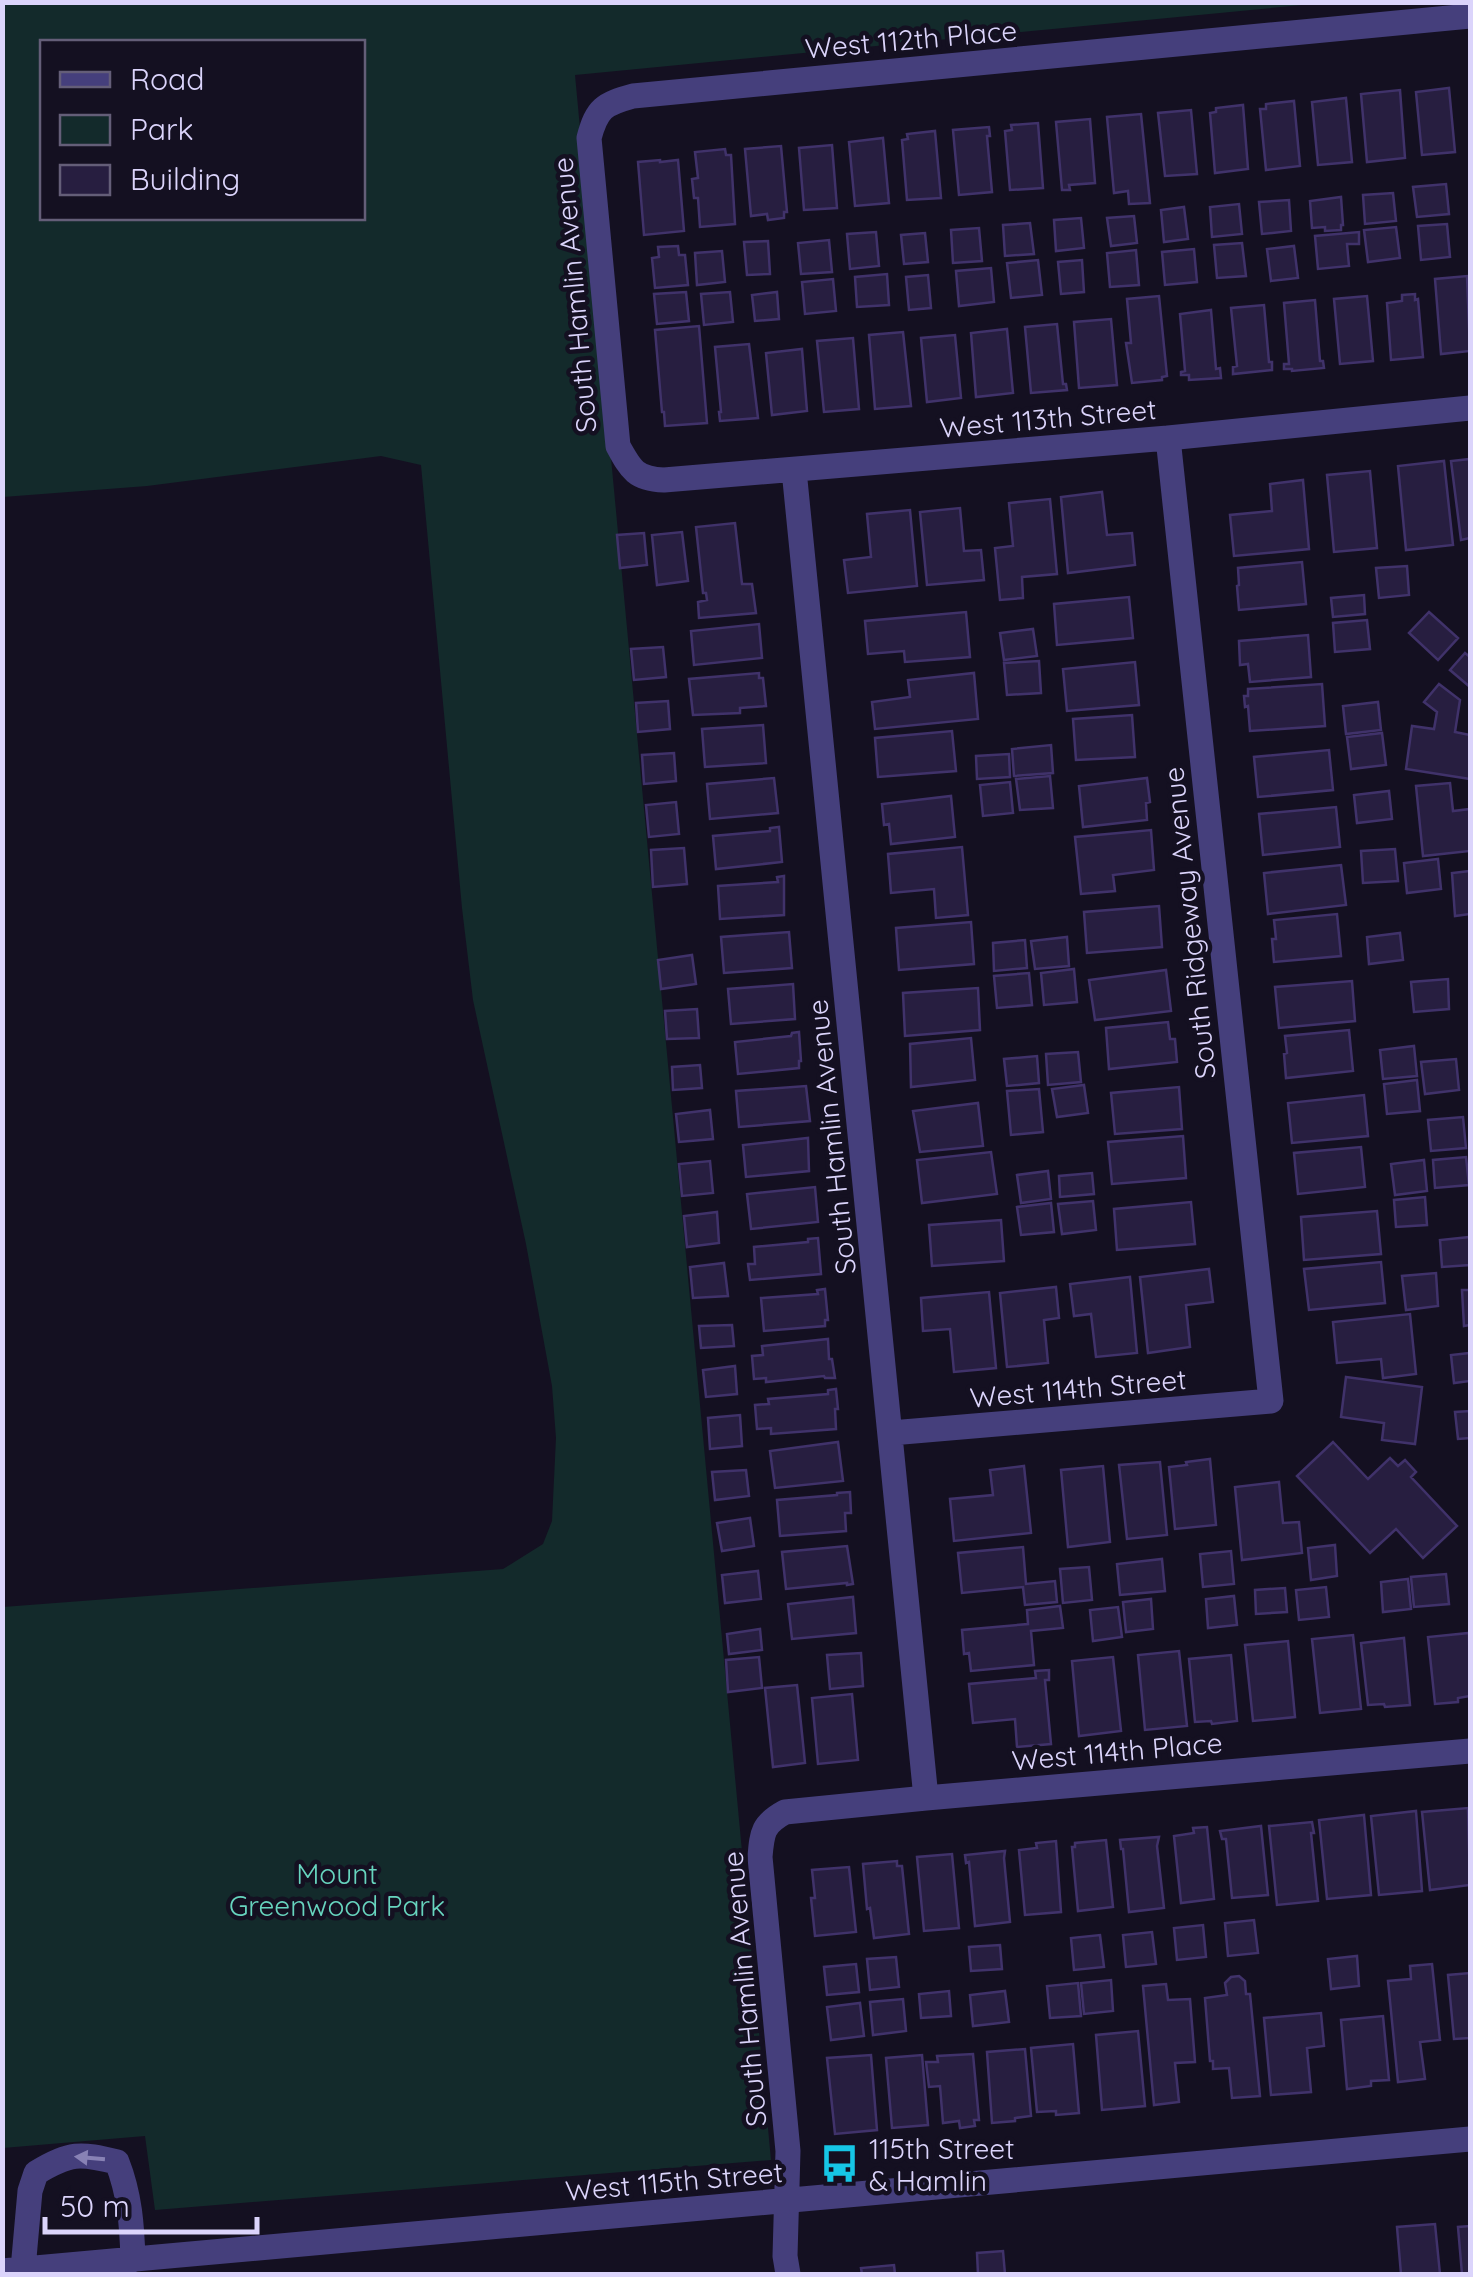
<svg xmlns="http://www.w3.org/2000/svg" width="1473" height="2277" font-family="Quicksand,sans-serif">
<rect width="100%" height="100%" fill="#141021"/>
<path fill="#132a2b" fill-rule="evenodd" d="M3,3H1323L575,75L771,2160L155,2210L145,2136L3,2148V1607L503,1569L543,1544L552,1521L556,1438L552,1386L526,1244L473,1000L462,908L421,465L381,456L147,486L3,497ZM42,42H362V218H42Z"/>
<path fill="#271e40" stroke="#40326a" stroke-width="2.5" d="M1449,88L1455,152L1422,155L1416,92Z
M1400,90L1405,158L1367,162L1361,94Z
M1346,98L1352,162L1318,165L1312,102Z
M1294,101L1300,166L1266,170L1260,109H1266V104Z
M1243,105L1248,169L1215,173L1210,113L1216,112V108Z
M1191,110L1197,174L1165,176L1158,113Z
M1141,114L1150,203L1129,204L1128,191L1114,193L1107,117Z
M1090,119L1095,183L1069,185L1070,190H1062L1056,122Z
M1038,123L1043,188L1010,190L1005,131L1012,130L1011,125Z
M989,127L990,136H987L992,192L959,195L953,130Z
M935,131L941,198L907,200L902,140L908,139L907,134Z
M883,138L889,203L855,206L849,142Z
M832,145L837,208L804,210L799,148Z
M781,146L787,212H784V218L768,220L767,214L751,216L745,149Z
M725,149L726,155H731L735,224L700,227L698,198H694L692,179L698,178L695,152Z
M660,160V162L678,160L684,231L644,235L638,162Z
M1446,184L1449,214L1417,217L1413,187Z
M1393,193L1396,221L1365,224L1363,195Z
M1341,197L1343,225H1341V230L1325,231V227L1312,228L1310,201Z
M1289,200L1291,231L1262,234L1259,202Z
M1239,204L1242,234L1212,237L1210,207Z
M1184,207L1188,239L1164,242L1161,210Z
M1134,216L1137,243L1111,246L1107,218Z
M1081,218L1084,248L1056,251L1054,220Z
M1030,223L1034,254L1005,256L1003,225Z
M1447,224L1450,257L1421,260L1418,226Z
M1396,227L1400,258L1368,262L1364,230Z
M979,228L982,261L953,263L951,230Z
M876,232L879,266L850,269L847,234Z
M1359,232V244H1347L1349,266L1318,269L1315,236Z
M925,233L928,262L904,264L901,235Z
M829,240L832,272L801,274L798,243Z
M768,241L770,274L747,275L744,242Z
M1242,243L1246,276L1217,278L1214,245Z
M678,246L679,255H685L688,285L655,288L652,258L659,257L658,247Z
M1294,246L1298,278L1271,281L1267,249Z
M1194,249L1197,282L1165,285L1162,252Z
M1136,250L1139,285L1110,287L1107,253Z
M722,251L725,282L697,285L695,253Z
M1038,260L1042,295L1011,298L1007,263Z
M1082,260L1084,292L1061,294L1058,262Z
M991,268L994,302L959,306L956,271Z
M887,274L889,305L857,307L855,277Z
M928,275L931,308L909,310L906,277Z
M1467,276L1470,351L1441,354L1435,279Z
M833,279L836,311L805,314L802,282Z
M686,292L689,321L657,324L654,294Z
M730,292L733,322L704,325L701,294Z
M777,292L779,319L755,321L752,295Z
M1415,294V300L1418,299L1423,357L1391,360L1387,303L1402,301V295Z
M1159,296L1167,376L1162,377V380L1132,383L1126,343H1131L1127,299Z
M1367,296L1373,361L1340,364L1334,299Z
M1315,300L1320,361H1323L1324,368L1292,371V369H1284V364H1289L1284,303Z
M1264,305L1269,362H1272V370L1233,374V367L1237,366L1231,308Z
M1211,310L1216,369L1220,368L1221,378L1189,380V375H1181V372L1185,371L1180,314Z
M1111,319L1117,385L1079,388L1074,322Z
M1057,324L1063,384H1066L1067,390L1031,393L1025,327Z
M699,326L707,423L665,426L664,412H662L655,330Z
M1007,329L1013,393L976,397L971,333Z
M903,332L911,406L875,409L869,335Z
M955,335L961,398L927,402L921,338Z
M853,338L859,409L824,412L817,341Z
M749,344L758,418L720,421L719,412H721L715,347Z
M802,349L807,411L772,415L766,353Z
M1470,459V538L1461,540L1451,461Z
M1444,461L1453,545L1406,550L1398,466Z
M1370,471L1377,548L1334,552L1327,475Z
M1303,480L1309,549L1234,556L1230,515L1272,511L1270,484Z
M1102,492L1107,535L1132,533L1135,565L1068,573L1061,497Z
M1050,499L1057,574L1022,577L1023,598L1000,600L995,548L1013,546L1009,503Z
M960,508L964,551L981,550L984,580L927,585L920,512Z
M910,510L917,586L848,593L844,560L871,557L867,514Z
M735,523L742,584H752L756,613L699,618L698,602L707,600L706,593H703L696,527Z
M682,532L688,581L657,585L652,535Z
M644,533L647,565L620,568L617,535Z
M1302,562L1306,604L1239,610L1237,586L1239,585L1238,568Z
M1407,566L1409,595L1379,598L1376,568Z
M1364,595L1365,614L1333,617L1331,598Z
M1129,597L1133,638L1057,645L1054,604Z
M966,612L970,657L905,662L904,651L868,654L865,621Z
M1429,612L1458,638L1438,660L1409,633Z
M1367,620L1370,649L1335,652L1333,623Z
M759,624L762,658L694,665L691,631Z
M1033,629L1037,656L1004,660L1000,633Z
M1308,635L1311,677L1250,682L1248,664L1240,665L1239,641Z
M663,647L666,677L634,680L631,649Z
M1465,653L1470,657V687L1450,670Z
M1039,661L1041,693L1007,695L1004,663Z
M1135,662L1139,705L1067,711L1063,669Z
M759,673V678H763L766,706L740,708V713L693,715L689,679Z
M974,673L978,719L875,729L872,702L910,697L908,680Z
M1322,684L1325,726L1250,731L1248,706L1245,707L1244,696H1248V689Z
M1439,684L1460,700L1455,732L1470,735V779L1406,769L1412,726L1434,729L1437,712L1424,702Z
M668,701L670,729L638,732L636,703Z
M1378,702L1381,730L1346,734L1343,706Z
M1132,715L1135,757L1076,760L1073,719Z
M763,725L766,763L705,767L702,729Z
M952,731L956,771L878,777L875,738Z
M1382,733L1386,765L1351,769L1347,737Z
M1051,745L1053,773L1014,776L1012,749Z
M1329,750L1333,790L1258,797L1254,757Z
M674,753L676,781L644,784L642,755Z
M1009,754L1010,777L977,779L976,756Z
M1050,776L1053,808L1020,810L1016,779Z
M774,778L778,813L710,819L707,784Z
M1147,778L1150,802L1146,803L1147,820L1083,827L1079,786Z
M1010,782L1013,813L983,816L980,785Z
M1450,783L1453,811L1470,809V851L1423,856L1416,786Z
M1389,791L1392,819L1357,823L1354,795Z
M951,796L955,837L891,844L889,824L884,825L882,804Z
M676,802L679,834L649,837L646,805Z
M1336,807L1340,847L1263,855L1259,814Z
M779,827L782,862L716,869L713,836L770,831V828Z
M1151,830L1154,870L1113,875L1115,891L1081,894L1075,837Z
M962,847L968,915L936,918L934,889L891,893L888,854Z
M684,848L687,884L653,887L651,850Z
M1395,849L1398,881L1363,883L1361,851Z
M1438,859L1441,889L1407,893L1404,863Z
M1341,865L1346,905L1268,914L1264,873Z
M1470,871V914L1455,916L1452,873Z
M784,876V915L720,919L718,886L778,882L777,877Z
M1159,906L1162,947L1087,953L1084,912Z
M1337,914L1341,956L1274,962L1272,939H1276L1274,920Z
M971,922L974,964L899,970L896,928Z
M789,932L792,968L724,973L721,937Z
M1400,933L1403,960L1369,964L1367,937Z
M1067,937L1069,966L1035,969L1031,941Z
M1025,940L1027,968L994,971L993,943Z
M692,955L696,984L661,989L658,960Z
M1074,969L1077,1002L1044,1005L1041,973Z
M1166,970L1171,1011L1095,1020L1089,980Z
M1029,973L1032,1005L997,1008L994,976Z
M1448,979L1449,1009L1414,1012L1411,982Z
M1352,981L1355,1021L1279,1028L1275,987Z
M793,984L795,1019L731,1024L728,989Z
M978,988L980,1030L905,1036L903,993Z
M697,1009L699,1038L667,1039L665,1011Z
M1168,1022L1170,1039H1175L1177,1062L1109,1069L1106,1028Z
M1349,1030L1353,1071L1286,1078L1284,1054L1287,1053L1285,1036Z
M799,1032L801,1061H799V1068L738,1074L735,1042L791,1036L792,1033Z
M971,1038L975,1080L911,1087L910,1044Z
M1414,1046L1417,1076L1383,1079L1380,1050Z
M1078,1052L1081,1082L1048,1085L1046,1054Z
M1037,1056L1039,1083L1007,1086L1004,1059Z
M1456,1059L1459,1090L1425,1094L1421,1062Z
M700,1065L702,1088L673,1090L672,1067Z
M1417,1080L1420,1111L1387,1114L1384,1084Z
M1084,1085L1088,1113L1057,1117L1052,1089Z
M806,1086L810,1121L739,1127L736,1091Z
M1179,1087L1182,1129L1115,1134L1111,1093Z
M1039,1089L1043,1132L1011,1135L1007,1091Z
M1364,1095L1368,1136L1292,1143L1288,1103Z
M978,1103L983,1146L920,1152L913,1111Z
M710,1110L713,1139L679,1142L676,1114Z
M1463,1117L1466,1148L1431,1151L1428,1120Z
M1183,1136L1186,1178L1112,1184L1108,1142Z
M808,1138L809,1171L746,1177L743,1145Z
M1361,1147L1365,1187L1298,1194L1294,1153Z
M991,1152L997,1194L922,1203L917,1160Z
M1466,1157L1469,1185L1435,1188L1433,1160Z
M1424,1160L1427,1191L1395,1195L1391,1164Z
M710,1161L713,1193L682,1196L679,1164Z
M1048,1171L1051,1199L1021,1203L1017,1175Z
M1092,1173L1094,1194L1060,1197L1059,1176Z
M815,1187L818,1222L751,1229L747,1194Z
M1425,1197L1427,1225L1396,1227L1394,1200Z
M1093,1201L1096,1230L1062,1234L1058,1204Z
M1191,1202L1195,1244L1117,1250L1114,1209Z
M1051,1203L1054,1232L1021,1235L1017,1207Z
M1377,1211L1381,1254L1304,1260L1301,1217Z
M717,1212L719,1243L687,1247L684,1216Z
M1001,1220L1004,1261L932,1266L929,1225Z
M1470,1237V1265L1442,1267L1440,1240Z
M818,1238L821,1274L750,1280L748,1264H755L754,1247L808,1242V1239Z
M1381,1262L1385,1303L1309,1310L1304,1269Z
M724,1263L728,1296L693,1298L690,1267Z
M1209,1269L1213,1302L1186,1305L1190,1347L1148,1353L1140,1277Z
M1436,1273L1438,1306L1406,1310L1402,1276Z
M1130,1277L1137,1353L1096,1357L1091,1314L1074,1316L1070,1284Z
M1056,1287L1059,1318L1044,1320L1048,1363L1007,1367L1000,1293Z
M825,1289L828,1320H825V1326L764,1331L761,1298L818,1294L817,1290Z
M1462,1290H1470V1325L1464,1326Z
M989,1292L996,1368L954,1372L950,1329L923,1331L921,1298Z
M1410,1314L1416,1374L1383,1378L1381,1359L1337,1363L1333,1322Z
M732,1325L734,1346L701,1348L699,1326Z
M828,1339L829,1359H832L835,1378H825L824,1376L766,1382V1378L754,1379L752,1356L763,1355L762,1346Z
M1470,1353V1381L1454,1383L1451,1355Z
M735,1366L737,1394L706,1397L703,1370Z
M1346,1377L1422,1387L1415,1444L1382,1440L1384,1423L1341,1417Z
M836,1389L838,1409H835L836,1429L771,1434V1428L757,1429L755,1405L769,1404L768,1399L828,1394V1390Z
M1470,1411V1438L1458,1439L1455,1412Z
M740,1415L742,1446L710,1449L708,1418Z
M838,1442L843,1481L775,1488L770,1451Z
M1333,1442L1368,1479L1390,1458L1398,1466L1405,1460L1416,1472L1411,1477L1457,1526L1423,1558L1396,1529L1370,1553L1297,1476Z
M1210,1459L1216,1525L1175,1529L1169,1467L1187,1465L1186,1462Z
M1160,1462L1167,1535L1127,1539L1119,1465Z
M1024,1466L1031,1533L954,1541L950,1499L993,1495L990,1470Z
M1103,1466L1110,1542L1068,1547L1061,1470Z
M746,1470L749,1496L715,1500L712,1472Z
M1279,1482L1283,1523L1299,1522L1302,1553L1242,1560L1235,1487Z
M850,1492L851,1513H845L846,1531L780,1536L777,1500L837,1495V1493Z
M750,1518L754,1546L722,1551L717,1523Z
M1335,1545L1337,1576L1311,1580L1308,1548Z
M847,1546L853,1584L847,1585V1583L786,1589L782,1552Z
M1023,1547L1026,1584L1055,1581L1057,1602L1025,1605L1023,1587L962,1593L958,1553Z
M1231,1551L1234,1584L1203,1587L1200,1554Z
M1162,1559L1165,1591L1120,1595L1117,1564Z
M1089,1567L1092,1600L1063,1603L1060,1569Z
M758,1571L761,1599L725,1603L722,1575Z
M1446,1574L1449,1604L1414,1607L1411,1577Z
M1408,1579L1411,1609L1383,1612L1381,1582Z
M1326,1587L1329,1617L1299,1620L1296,1590Z
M1285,1588L1287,1612L1256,1614L1255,1590Z
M1234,1596L1237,1625L1208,1628L1206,1599Z
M853,1597L856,1633L792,1639L788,1604Z
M1151,1599L1153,1629L1126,1632L1123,1602Z
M1060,1606L1063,1628L1031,1631L1034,1665L971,1671L969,1653L964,1654L962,1630L1028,1624L1027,1610Z
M1118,1607L1122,1637L1093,1641L1090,1610Z
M760,1629L762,1650L729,1654L727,1634Z
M1469,1633L1470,1696L1458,1698V1702L1435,1704L1428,1637Z
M1353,1635L1361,1709L1320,1713L1312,1639Z
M1404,1638L1410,1705L1385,1707L1384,1704L1368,1705L1361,1643Z
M1288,1641L1295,1717L1253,1721L1245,1645Z
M1179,1651L1187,1726L1145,1730L1138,1655Z
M861,1653L863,1686L830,1689L827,1655Z
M1231,1655L1237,1721L1212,1724L1211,1721L1195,1722L1189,1659Z
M759,1657L762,1688L728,1692L726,1660Z
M1113,1657L1121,1731L1079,1736L1072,1661Z
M1049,1670V1680H1045L1051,1744L1017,1747L1015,1719L973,1723L969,1684L1036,1678L1035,1671Z
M797,1685L805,1763L773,1767L765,1688Z
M852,1694L858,1760L818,1764L812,1698Z
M1468,1808L1470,1885L1430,1890L1422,1812Z
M1416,1811L1422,1891L1379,1895L1371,1816Z
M1364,1815L1371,1895L1327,1899L1319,1820Z
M1312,1822L1314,1833H1311L1318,1901L1277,1905L1269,1826Z
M1261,1826L1268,1895L1232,1898L1226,1839H1222L1220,1831Z
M1207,1827L1214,1899L1181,1903L1174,1836L1194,1833L1193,1828Z
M1159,1837L1157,1846L1164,1908L1129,1912L1123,1849H1121L1120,1840Z
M1106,1840L1113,1907L1078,1911L1072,1847H1075V1843Z
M1056,1841L1061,1912L1025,1915L1019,1850L1037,1848L1036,1843Z
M1005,1851L1004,1858L1010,1922L975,1926L969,1862L966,1863L965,1855Z
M952,1854L959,1928L924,1931L917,1857Z
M897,1861V1866H902L909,1934L874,1938L870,1908L867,1909L863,1864Z
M849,1867L856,1932L815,1936L811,1898H815L812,1870Z
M1254,1920L1258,1953L1228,1956L1225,1923Z
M1203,1925L1206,1957L1177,1960L1174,1928Z
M1152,1932L1156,1964L1126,1967L1123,1935Z
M1100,1935L1104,1967L1074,1970L1071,1938Z
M1000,1945L1002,1969L971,1971L969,1947Z
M1357,1956L1359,1986L1331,1989L1328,1959Z
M896,1957L899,1987L870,1990L867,1959Z
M856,1964L859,1992L827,1995L824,1967Z
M1432,1964L1440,2040L1420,2042L1425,2079L1398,2082L1388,1981L1411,1979L1410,1966Z
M1470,1973V2038L1454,2039L1448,1975Z
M1239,1976L1245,1981L1246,1994H1250L1260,2096L1232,2098L1229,2068L1213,2069V2061H1210L1205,1998L1227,1995L1225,1983L1231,1977Z
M1111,1980L1113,2011L1084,2014L1081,1983Z
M1078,1983L1081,2016L1050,2018L1047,1986Z
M1166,1984L1168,2000L1190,1999L1195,2062L1175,2063L1179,2102L1154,2105L1143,1986Z
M949,1991L951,2016L921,2018L919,1994Z
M1005,1991L1009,2022L973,2026L970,1995Z
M903,1999L906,2031L873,2035L870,2002Z
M860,2003L864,2036L831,2040L827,2007Z
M1321,2013L1324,2046L1307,2048L1311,2092L1271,2095L1264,2018Z
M1383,2016L1389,2080L1371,2081V2086L1347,2089L1341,2020Z
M1138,2031L1145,2106L1102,2110L1096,2035Z
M1073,2044L1079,2113L1056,2115V2111L1037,2112L1031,2048Z
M1025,2049L1031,2116L1015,2118V2121L992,2123L987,2052Z
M973,2054L979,2120H974L975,2126L960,2128L959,2121L943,2123L940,2086L929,2087L926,2062H938L937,2056Z
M871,2055L877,2130L835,2134L827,2058Z
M922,2055L928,2125L892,2128L886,2058Z
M1435,2224L1440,2274H1401L1397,2227Z
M1470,2226V2274H1462L1458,2227Z
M1003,2251L1005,2274H978L977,2253Z
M894,2265L895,2274H862L861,2268Z"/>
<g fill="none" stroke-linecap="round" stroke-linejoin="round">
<path stroke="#453f7c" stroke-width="25" d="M1470,16L633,96C604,104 597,108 589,138L618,446C631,470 636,479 664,480L1168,438L1470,408
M794,470L926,1798
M891,1433L1271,1401L1168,438
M23,2269L30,2191L36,2173C70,2152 80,2153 117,2162C130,2195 132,2226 133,2260
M2,2271L1470,2139
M788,2274L785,2256L788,2151L760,1857C762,1832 763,1824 785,1812L926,1798L1470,1751"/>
</g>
<defs><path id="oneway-solid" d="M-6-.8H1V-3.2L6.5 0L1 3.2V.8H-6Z" transform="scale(2.5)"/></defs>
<use fill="#8882b5" href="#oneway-solid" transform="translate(90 2158) rotate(-175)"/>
<defs>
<symbol id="bus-bare" viewBox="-9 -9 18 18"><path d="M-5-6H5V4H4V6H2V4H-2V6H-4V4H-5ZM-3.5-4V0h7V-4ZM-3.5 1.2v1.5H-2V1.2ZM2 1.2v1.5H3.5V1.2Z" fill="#16c6e5" stroke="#141021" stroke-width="2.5" paint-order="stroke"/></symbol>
</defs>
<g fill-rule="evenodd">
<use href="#bus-bare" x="812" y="2136" width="55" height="55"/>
</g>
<g text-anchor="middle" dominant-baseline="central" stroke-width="9" stroke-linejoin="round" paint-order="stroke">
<g font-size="28" fill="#dbd4fb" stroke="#141021">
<text transform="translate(911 39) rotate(-5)">West 112th Place</text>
<text transform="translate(574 295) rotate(-95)">South Hamlin Avenue</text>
<text transform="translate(1048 418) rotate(-5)">West 113th Street</text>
<text transform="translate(1189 923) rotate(-96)">South Ridgeway Avenue</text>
<text transform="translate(831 1137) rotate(-96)">South Hamlin Avenue</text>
<text transform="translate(1078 1388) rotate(-5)">West 114th Street</text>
<text transform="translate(1117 1751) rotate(-5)">West 114th Place</text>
<text transform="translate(744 1989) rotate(-95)">South Hamlin Avenue</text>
<text transform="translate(674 2181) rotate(-5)">West 115th Street</text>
</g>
<g font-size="28" fill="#67d4be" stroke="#141021">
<text x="337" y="1873">Mount<tspan x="337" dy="32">Greenwood Park</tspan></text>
</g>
<g font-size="28" fill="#dbd4fb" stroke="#141021" text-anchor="start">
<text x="869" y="2148">115th Street<tspan x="869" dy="32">&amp; Hamlin</tspan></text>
</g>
</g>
<rect width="1473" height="2277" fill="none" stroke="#dbd4fb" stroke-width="10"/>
<rect x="40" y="40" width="325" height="180" fill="#141021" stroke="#645e78" stroke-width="2.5"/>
<rect x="60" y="72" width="50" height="15" fill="#453f7c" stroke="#645e78" stroke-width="2.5"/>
<text x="130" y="90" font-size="30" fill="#dbd4fb">Road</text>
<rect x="60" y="115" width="50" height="30" fill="#132a2b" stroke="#645e78" stroke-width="2.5"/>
<text x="130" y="140" font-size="30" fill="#dbd4fb">Park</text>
<rect x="60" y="165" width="50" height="30" fill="#271e40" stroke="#645e78" stroke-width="2.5"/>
<text x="130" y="190" font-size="30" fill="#dbd4fb">Building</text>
<path d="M45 2217v15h212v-15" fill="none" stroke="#dbd4fb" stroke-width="5"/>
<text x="60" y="2217" font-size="30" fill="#dbd4fb" stroke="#141021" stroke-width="8" paint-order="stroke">50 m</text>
</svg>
